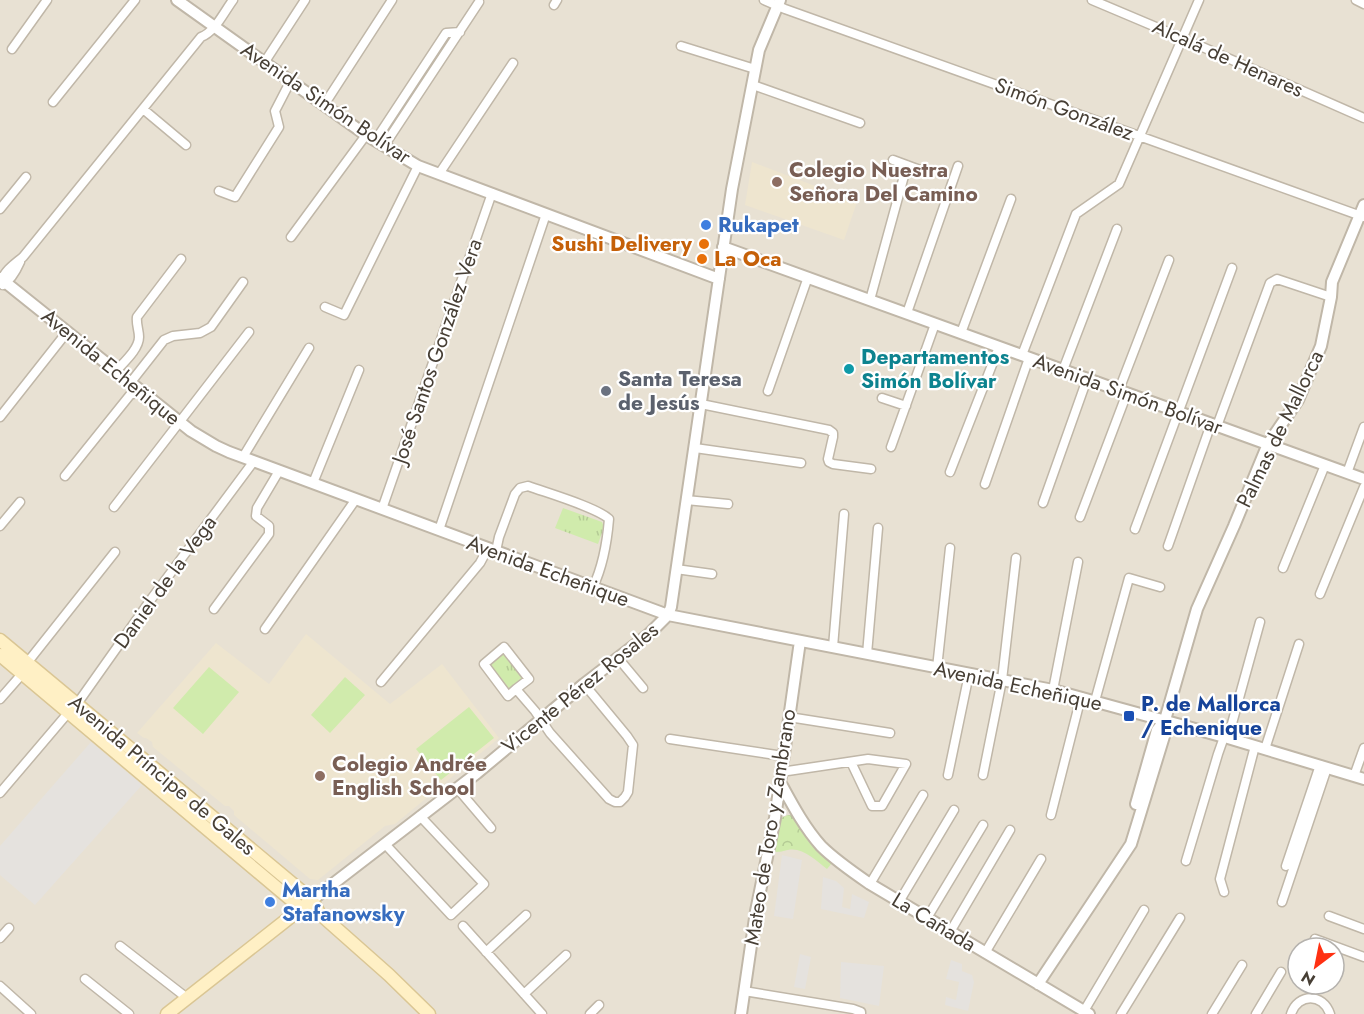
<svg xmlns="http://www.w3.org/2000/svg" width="1364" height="1014" font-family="Jost,sans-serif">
<defs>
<pattern id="grass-tufts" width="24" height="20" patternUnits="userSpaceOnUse" patternTransform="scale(1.5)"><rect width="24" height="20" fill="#d0ebac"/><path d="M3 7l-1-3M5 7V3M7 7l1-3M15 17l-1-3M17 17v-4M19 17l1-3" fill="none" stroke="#b4cb95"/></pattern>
<pattern id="forest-crowns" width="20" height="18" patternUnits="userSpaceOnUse" patternTransform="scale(1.5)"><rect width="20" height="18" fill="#d0ebac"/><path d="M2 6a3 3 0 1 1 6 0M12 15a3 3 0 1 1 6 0" fill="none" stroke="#b4cb95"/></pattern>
</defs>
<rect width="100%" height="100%" fill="#f4efe6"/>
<path fill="#e8e1d3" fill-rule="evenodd" d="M0,0H1364V1014H0ZM1298,948H1334V984H1298Z"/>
<path fill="#eee5cf" d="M752,162L857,202L844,240L745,205Z
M306,634L390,704L442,664L499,738L395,824L385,826L318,880L310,879L234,815V811L229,806H225L153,747L152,742L146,738H144L137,733L216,643L269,684Z"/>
<path fill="url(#grass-tufts)" d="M563,508L602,522L604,527L598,544L555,528Z
M503,653L522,678L508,689L489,665Z"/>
<path fill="url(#forest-crowns)" d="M788,815L796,816L832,863L827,869C816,861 803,847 788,850C783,851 781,852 774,852L781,818Z"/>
<path fill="#d0ebac" d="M209,667L239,692L203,734L173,708Z
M345,677L365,695L330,733L311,715Z
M469,707L494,738L441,780L416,749Z"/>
<path fill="#e5e2de" d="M91,742L142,785L35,905L0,875V846Z
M782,855L802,860L793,919L774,916Z
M823,877L836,881L844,888L842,907L850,909L852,894L869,902L864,918L821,909Z
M800,954L811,957L805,989L794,987Z
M951,960L962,964V971L972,975L974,982L968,1011L945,1005L946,997L956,1000L959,982L946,979Z
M841,962L884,966L879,1006L840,998Z"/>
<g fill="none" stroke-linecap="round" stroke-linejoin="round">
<defs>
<path id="minor" d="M764,0L785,9L1139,136L1364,217
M1092,0L1182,38L1364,118
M1356,0L1364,4
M554,5L557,0
M681,46L755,69
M12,49L47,0
M264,63L305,0
M753,85L860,123
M53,102L135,0
M324,105L392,0
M143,109L186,145
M375,141L446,33L460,32
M384,146L479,2
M893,160L928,173
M439,174L513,63
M219,191L235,197L279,127L275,111L290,82
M0,209L26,177
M291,237L366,135
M0,284C3,272 14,264 23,257L201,37C215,32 224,12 233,0
M3,285C11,280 16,271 20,262
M870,300L907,165
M325,307L344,315L418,166
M907,313L958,166
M961,333L1011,199
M1022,355L1076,214L1119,184L1199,0
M1063,370L1117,229
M116,371C124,362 139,349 139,337C139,330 136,324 137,317L181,259
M131,382L164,340L173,336L200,333L211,327L243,282
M1119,390L1169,260
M768,391L808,277
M882,398L906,406
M701,404L829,430L833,433V437L828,459L829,462L833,464L871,469
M0,417L67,332
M1217,426L1270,283L1277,279L1331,297
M891,447L935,324
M695,448L801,463
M243,457L309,348
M950,472L999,347
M1347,473L1364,427
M65,476L130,395L141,391
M313,483L359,370
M985,484L1029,358
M686,500L728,504
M1043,503L1087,379
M114,507L249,332
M382,509L492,193
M1080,517L1127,393
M0,526L20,502
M1135,529L1232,268
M439,530L546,214
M1168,546L1211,424
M496,551L499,537L515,494L520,488L528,486C547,493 596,507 609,519C607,543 603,566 593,587
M1283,568L1325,465
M676,569L712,574
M1320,594L1364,487
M214,609L269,534V526L256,516L257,508L279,471
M265,629L356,499
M833,647L844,514
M867,654L878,528
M618,658L643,688
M27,663L115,552
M937,668L950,548
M381,682L480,563L488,548
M516,689L529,679L504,647L484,664L508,696L516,689L535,711L550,733L609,799L615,802H620L625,797L628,792L633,745L627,736L584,684
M1053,690L1078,562
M0,699L22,674
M1095,701L1129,578L1160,587
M77,704L152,598L254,461
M789,717L890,733
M1228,738L1260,622
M670,739L783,756
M1265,749L1299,644
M781,772L868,759L906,764L882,806H872L851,762
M948,775L969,674
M983,775L1002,680L1016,558
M1354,776L1364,748
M457,788L491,828
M0,793L68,713
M1051,815L1081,697
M385,844L451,915L484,884L420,816
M1186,861L1218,754L1224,737
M1286,866L1320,765
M870,884L923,795
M1224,892L1220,879L1255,746
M899,902L954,810
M1282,902L1327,768
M1329,916L1364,929
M927,918L983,825
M463,926L542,1014
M950,932L1010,830
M0,938L9,928
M1315,939L1364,957
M120,946L187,998
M486,952L526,915
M985,953L1041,859
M85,979L129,1014
M0,986L31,1014
M744,991L853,1009L861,1012V1014
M524,994L566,955
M1084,1011L1144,910
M590,1014L599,1005
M1121,1014L1180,918
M1212,1014L1242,965
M1256,1014L1281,972
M1291,1014C1298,993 1323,993 1330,1014"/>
<path id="tertiary" d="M177,0L366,135L418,166L719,279
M723,247L1364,479
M0,278L191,431L216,446L229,452L668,615L1053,690L1228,738L1364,779
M780,782C792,804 804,827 821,846C835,860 854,873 870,884L1089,1014
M1136,804L1157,730L1165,720
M312,900L477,773L584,684L649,634L668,615L671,607L732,189L759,50L780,0
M1038,984L1131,844L1165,733V720L1197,609L1234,526L1263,456L1268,444L1298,400L1321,346L1331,297L1332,282L1364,205
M741,1014L756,911L775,818L800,641"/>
<path id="secondary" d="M0,640L312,900L319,913L389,975L429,1014
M0,655L301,908L319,913
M167,1014L308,903"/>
</defs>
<use href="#minor" stroke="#c0b7a8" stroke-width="11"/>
<use href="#tertiary" stroke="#c0b7a8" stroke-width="14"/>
<use href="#secondary" stroke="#dac694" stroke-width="15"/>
<use href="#minor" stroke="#fff" stroke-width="8"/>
<use href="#tertiary" stroke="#fff" stroke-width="10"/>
<use href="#secondary" stroke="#fff0c5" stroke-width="12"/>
</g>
<g fill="#8d6e63" stroke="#fff" stroke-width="2">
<circle cx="777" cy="182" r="6"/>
<circle cx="320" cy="776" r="6"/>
</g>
<g fill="#3f7fe0" stroke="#fff" stroke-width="2">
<circle cx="706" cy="225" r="6"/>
<circle cx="270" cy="902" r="6"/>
</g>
<g fill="#e8710a" stroke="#fff" stroke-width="2">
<circle cx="704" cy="244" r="6"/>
<circle cx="702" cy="259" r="6"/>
</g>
<circle fill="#0f9aa8" stroke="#fff" stroke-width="2" cx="849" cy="369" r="6"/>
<circle fill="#6b7280" stroke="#fff" stroke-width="2" cx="606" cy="391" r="6"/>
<rect fill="#1a4fb4" stroke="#fff" stroke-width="2" x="1123" y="710" width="12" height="12" rx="3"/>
<g text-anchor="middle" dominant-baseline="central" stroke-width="4.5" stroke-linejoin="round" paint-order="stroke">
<g font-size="21" fill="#473f35" stroke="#fff">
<text transform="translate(1228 58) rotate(24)">Alcalá de Henares</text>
<text transform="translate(326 103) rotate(34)">Avenida Simón Bolívar</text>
<text transform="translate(1064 109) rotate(20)">Simón González</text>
<text transform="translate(437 351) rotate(-71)">José Santos González Vera</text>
<text transform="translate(111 367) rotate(39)">Avenida Echeñique</text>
<text transform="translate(1128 394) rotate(20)">Avenida Simón Bolívar</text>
<text transform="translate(1280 429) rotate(-64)">Palmas de Mallorca</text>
<text transform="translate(548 571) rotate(20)">Avenida Echeñique</text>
<text transform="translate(165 582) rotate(-54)">Daniel de la Vega</text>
<text transform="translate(1018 686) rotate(12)">Avenida Echeñique</text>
<text transform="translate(580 688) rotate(-39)">Vicente Pérez Rosales</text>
<text transform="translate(162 775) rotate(40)">Avenida Príncipe de Gales</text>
<text transform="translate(770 827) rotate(-81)">Mateo de Toro y Zambrano</text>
<text transform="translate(934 922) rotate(31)">La Cañada</text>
</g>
<g font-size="21" font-weight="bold" fill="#785e54" stroke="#fff" text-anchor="start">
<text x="789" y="170">Colegio Nuestra<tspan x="789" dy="24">Señora Del Camino</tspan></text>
<text x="332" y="764">Colegio Andrée<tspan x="332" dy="24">English School</tspan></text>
</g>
<g font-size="21" font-weight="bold" fill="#366cbe" stroke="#fff" text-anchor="start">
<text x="718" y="225">Rukapet</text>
<text x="282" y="890">Martha<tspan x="282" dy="24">Stafanowsky</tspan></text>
</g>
<g font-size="21" font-weight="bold" fill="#c56008" stroke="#fff" text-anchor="end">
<text x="692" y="244">Sushi Delivery</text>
<text x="714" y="259" text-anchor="start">La Oca</text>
</g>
<g font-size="21" font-weight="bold" fill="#0d838f" stroke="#fff" text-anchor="start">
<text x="861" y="357">Departamentos<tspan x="861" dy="24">Simón Bolívar</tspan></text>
</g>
<g font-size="21" font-weight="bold" fill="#5b616d" stroke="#fff" text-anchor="start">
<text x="618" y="379">Santa Teresa<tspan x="618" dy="24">de Jesús</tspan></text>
</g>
<g font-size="21" font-weight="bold" fill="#164399" stroke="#fff" text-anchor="start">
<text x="1141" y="704">P. de Mallorca<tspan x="1141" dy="24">/ Echenique</tspan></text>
</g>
</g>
<g transform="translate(1316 966) rotate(212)"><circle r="28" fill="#ffffff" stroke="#b5b2ae" stroke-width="1.5"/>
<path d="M0-4.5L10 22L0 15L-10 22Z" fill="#ff3012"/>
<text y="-9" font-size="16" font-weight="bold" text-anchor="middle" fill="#473f35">N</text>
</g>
</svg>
